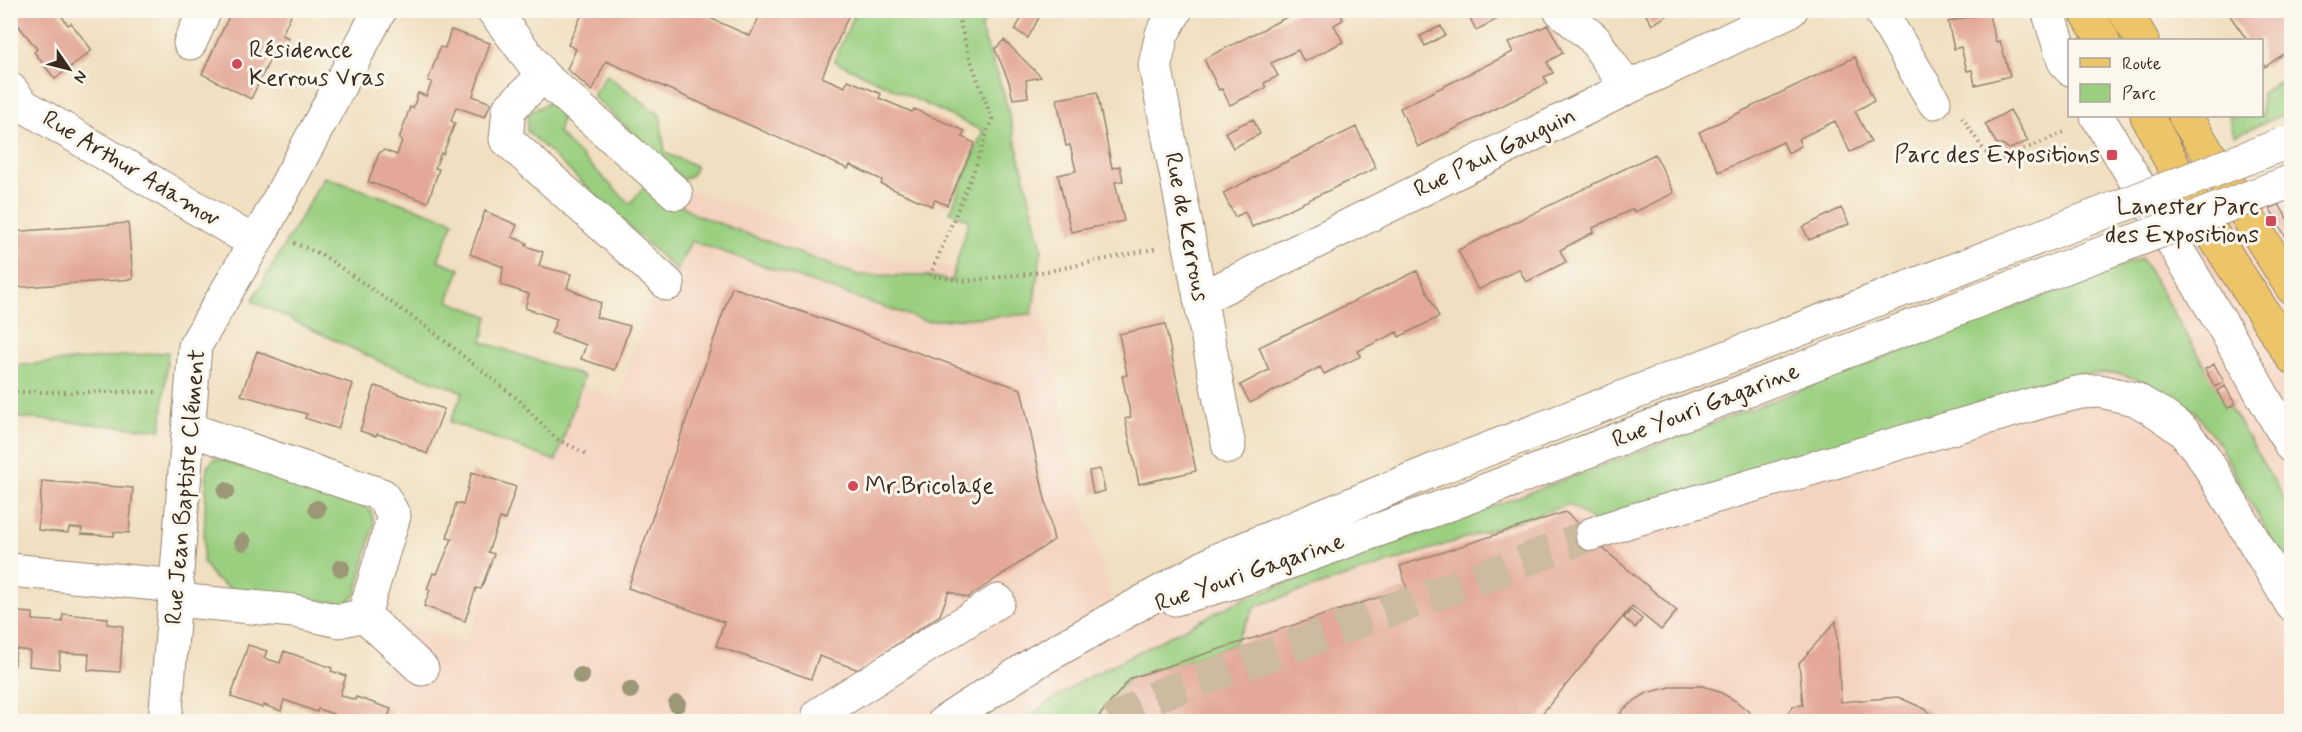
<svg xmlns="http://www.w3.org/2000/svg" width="2302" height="732" font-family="Mynerve,sans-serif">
<rect width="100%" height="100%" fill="#fbf7ec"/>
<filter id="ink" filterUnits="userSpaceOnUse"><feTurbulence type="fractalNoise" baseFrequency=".0167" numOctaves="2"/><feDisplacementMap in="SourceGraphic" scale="12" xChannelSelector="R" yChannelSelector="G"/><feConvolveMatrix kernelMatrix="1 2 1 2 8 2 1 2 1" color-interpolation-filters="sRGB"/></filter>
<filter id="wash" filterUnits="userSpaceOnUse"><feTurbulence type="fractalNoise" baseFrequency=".008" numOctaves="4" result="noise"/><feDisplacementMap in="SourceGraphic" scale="24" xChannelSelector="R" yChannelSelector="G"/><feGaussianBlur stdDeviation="1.35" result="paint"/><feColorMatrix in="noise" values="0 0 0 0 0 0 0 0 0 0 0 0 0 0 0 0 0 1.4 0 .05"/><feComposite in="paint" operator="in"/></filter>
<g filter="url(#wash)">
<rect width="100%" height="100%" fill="#f0dfc0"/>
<path fill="#f4d3c0" d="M2291,182V721L365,722L405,625L466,645L558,378L618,398L686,189L903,262L1034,276L1077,483L1116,616Z"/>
<path fill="#9acf80" stroke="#6a7c4f" stroke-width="1.5" d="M856,11H988L981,30L1004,94L1042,248L1032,314L925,321L691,241L677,271L527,131L528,113L548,103L563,113L558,133L630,204L649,180L694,214L858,275L930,276L951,281L969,220L950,212L983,131L834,61Z
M606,74L660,115L665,153L696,166L692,175L683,180L593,96Z
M2291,74V111L2234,136L2229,116H2262V93Z
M324,177L454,221L438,260L460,269L448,301L488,316L482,342L584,376L556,461L450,422L463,392L383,363L252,301Z
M2141,258L2291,510V577L2219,444L2194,410L2147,382L2117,373L2069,375L1598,525L1570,504L1256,606L1233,645L1131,678L1096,719L1091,722H1020L1081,681L1241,600L1673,439Z
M168,352L161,430L11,417V366Z
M214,459H227L361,504L371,511L374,524L356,595L346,604L231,589L215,579L203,562L207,467Z"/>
<g id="blocks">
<path fill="#e3a897" d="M10,10H57L68,25L71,23L92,50L55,79L34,52L37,49L18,25L15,27L10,22Z
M232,10H293L282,35L289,38L282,54L274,51L251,99L202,74Z
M584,10H692L750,36L762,10H851L822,77L845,87L848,80L881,94L879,98L912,112L914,109L965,131L962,137L975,143L947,205L935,200L932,206L881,184L882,180L850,165L848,169L606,61L592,91L567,69L576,49L568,45Z
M1026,10H1043L1028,38L1015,30Z
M1301,10H1339L1343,20L1334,25L1343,42L1304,62L1298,50L1271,63L1278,76L1264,83L1266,88L1230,105L1222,89L1219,90L1204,59Z
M1375,10H1393L1379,18Z
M1476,10H1504L1506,15L1476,30L1468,14Z
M1643,10H1676L1652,25Z
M2226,10H2281L2292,26V48L2265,67L2262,62V40H2247Z
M1988,12L1996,42L2000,41L2010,76L1975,85L1972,70L1967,71L1961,47L1954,49L1948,22Z
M1548,25L1563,53L1547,62L1553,73L1544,77L1548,83L1418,147L1400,108L1513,52L1508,43Z
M1441,26L1445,35L1425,46L1420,36Z
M451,30L490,43L473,96L491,103L485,117L456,107L451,121L455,123L443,154L441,153L435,168L439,169L428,202L368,182L379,153L384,150L397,155L402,140L399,139L410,107L413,108L418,93L426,96L432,82L428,81L440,47L445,48Z
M1004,40L1041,77L1026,80L1028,97L1013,99L1009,82L995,49Z
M1855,57L1874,101L1855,111L1871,142L1850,152L1835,121L1798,139L1801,146L1788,153L1783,142L1719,172L1699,132Z
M1097,92L1112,168L1120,166L1123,181L1115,182L1124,221L1071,232L1058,175L1076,171L1070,145L1066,146L1057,99Z
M2010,110L2028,141L2010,149L1996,143L1985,124Z
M1253,119L1260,134L1233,148L1225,132Z
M1356,127L1376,168L1252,227L1245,212L1235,217L1223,193Z
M1655,154L1674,193L1635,212L1633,209L1593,228L1594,232L1560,250L1566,262L1526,282L1519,269L1478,290L1458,250Z
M2279,204L2292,227V248L2270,209Z
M1841,208L1849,224L1809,240L1803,227Z
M485,211L517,225L512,237L527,243L526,246L543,252L539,266L571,274L567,288L601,303L596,317L630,326L615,370L581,359L586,345L551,333L557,319L525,308L529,294L501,285L503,267L470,254Z
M128,223L133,279L10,288V232Z
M1417,271L1439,317L1399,337L1397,332L1358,351L1361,356L1324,374L1320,367L1250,403L1240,385L1269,370L1259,347Z
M732,287L1021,389L1054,540L967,598L949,591L940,615L859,670L819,656L811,679L716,646L724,622L628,588Z
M1165,324L1196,471L1139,484L1125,419L1131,417L1122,376L1127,375L1119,334Z
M257,351L321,376L323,374L353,384L338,429L305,418L307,414L241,395Z
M2214,364L2224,382L2215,387L2205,369Z
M375,386L444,409L427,454L396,439L377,434L376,436L360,431Z
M2225,386L2235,404L2227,409L2217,391Z
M10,459H14L12,476H10Z
M1100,469L1105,491L1093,494L1089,471Z
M472,472L516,487L505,520L500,518L488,552L494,554L481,589L476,588L465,621L424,606L430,590L427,589L433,573L437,574L452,539L447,538L456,503L463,505Z
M42,481L133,488L129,533L114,532V536L81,534L82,528H69L68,533L38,530Z
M1565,512L1594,536L1592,539L1677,611L1661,630L1632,606L1535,722H1094L1131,678L1407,588L1400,566Z
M1631,610L1642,619L1635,628L1624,618Z
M18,612L33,613V620L62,622L63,614L108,618L107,624L123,626L120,672L88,670L89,654L60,653L59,669L29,666L30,651L16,649L14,666H10V619H17Z
M1836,621L1841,702L1898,697L1925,709L1940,722H1780L1793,706L1803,705L1799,663Z
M248,645L267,651L264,658L280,663L284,651L332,668L331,671L346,676L340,695L355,700L356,697L391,709L386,722H331L333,714L318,709L317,712L284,700L281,711L264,705L263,708L231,697Z
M1674,686H1702L1716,690L1736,701L1761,722H1614L1624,709L1637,699L1647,693Z"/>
</g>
</g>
<g filter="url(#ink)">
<use href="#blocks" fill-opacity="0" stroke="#96846f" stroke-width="1.5"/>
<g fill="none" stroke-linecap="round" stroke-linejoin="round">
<path stroke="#ccbba0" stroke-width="33" stroke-dasharray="33 16" stroke-linecap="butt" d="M1111,722L1159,695L1504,569L1592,534"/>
<defs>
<path id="minor" d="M493,10L543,76L676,193
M1176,10L1162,34L1155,65L1229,447
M1560,10L1594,39L1627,88
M1880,10L1934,102
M2048,10L2064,61L2070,69
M190,43L205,10
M543,76L509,109L506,139L668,284
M10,89L23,105L255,243
M2097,116L2226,331L2292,447
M1200,299L1627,88L1791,10
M189,429L382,495L394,516L364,615
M1592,534L1627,522L2048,400L2081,392L2100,391L2135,399L2159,413L2183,431L2202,454L2292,605
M10,570L178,586
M1175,599L1234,582L1453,503L2058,270
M175,600L294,611L339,621L364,615
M364,615L422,669
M819,714L998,601
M165,722L195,346L263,229L380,10
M944,722L1038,661L1217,560L1439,468L2045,235"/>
<path id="major" d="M2085,10L2103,40
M2124,10L2142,40
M2147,116L2197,210L2292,357
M2185,116L2292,288"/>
</defs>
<use href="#minor" stroke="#96846f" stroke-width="35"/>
<use href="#major" stroke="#96846f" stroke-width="35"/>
<path stroke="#96846f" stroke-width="4" stroke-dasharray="1.5 4.5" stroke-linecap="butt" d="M956,10L970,58L992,119L973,173L930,276L967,281L1050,271L1158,248
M1962,117L1985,152L2002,159L2067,131
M294,243L321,254L428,328L520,401L555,438L589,455
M10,392H158"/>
<use href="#minor" stroke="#fff" stroke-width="33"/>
<use href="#major" stroke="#edc569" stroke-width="33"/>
<defs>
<path id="minor-bridge" d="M2045,235L2283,144
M2058,270L2292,181"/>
</defs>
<use href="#minor-bridge" stroke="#96846f" stroke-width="35" stroke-linecap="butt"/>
<use href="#minor-bridge" stroke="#fff" stroke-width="33"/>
</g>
<g fill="#9c9777">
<circle cx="226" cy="491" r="9"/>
<circle cx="317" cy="509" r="9"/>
<circle cx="243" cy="542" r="9"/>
<circle cx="341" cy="568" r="9"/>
<circle cx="581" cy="676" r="9"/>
<circle cx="630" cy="690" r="9"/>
<circle cx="677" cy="704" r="9"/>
</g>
</g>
<g fill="#d1495b" stroke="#fbf7ec" stroke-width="2">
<circle cx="237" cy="64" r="6"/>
<rect x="2106" y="149" width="12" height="12" rx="3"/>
<rect x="2265" y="215" width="12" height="12" rx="3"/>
<circle cx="853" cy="486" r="6"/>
</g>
<g text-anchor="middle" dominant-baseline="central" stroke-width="6" stroke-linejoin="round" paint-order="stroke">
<g font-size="24" fill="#3b2a1e" stroke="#fbf7ec" text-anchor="start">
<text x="249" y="50">Résidence<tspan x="249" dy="28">Kerrous Vras</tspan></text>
<text x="2100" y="155" text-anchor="end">Parc des Expositions</text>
<text x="2259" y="207" text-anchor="end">Lanester Parc<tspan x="2259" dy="28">des Expositions</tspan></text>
<text x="865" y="486">Mr.Bricolage</text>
</g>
<g font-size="24" fill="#3b2a1e" stroke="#fbf7ec">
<text transform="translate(1495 153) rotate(-26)">Rue Paul Gauguin</text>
<text transform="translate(131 169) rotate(31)">Rue Arthur Adamov</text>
<text transform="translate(1186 227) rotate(79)">Rue de Kerrous</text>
<text transform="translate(1706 406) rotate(-21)">Rue Youri Gagarine</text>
<text transform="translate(186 487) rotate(-85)">Rue Jean Baptiste Clément</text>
<text transform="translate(1250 573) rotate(-19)">Rue Youri Gagarine</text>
</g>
</g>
<rect width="2302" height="732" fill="none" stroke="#fbf7ec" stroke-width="36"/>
<rect x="2068" y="39" width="195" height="78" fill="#fbf7ec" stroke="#aea59a" stroke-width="1.5"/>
<rect x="2080" y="58" width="30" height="9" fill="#edc569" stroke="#aea59a" stroke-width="1.5"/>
<text x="2122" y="69" font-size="18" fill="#3b2a1e">Route</text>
<rect x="2080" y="84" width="30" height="18" fill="#9acf80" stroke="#aea59a" stroke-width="1.5"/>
<text x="2122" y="99" font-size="18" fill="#3b2a1e">Parc</text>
<g transform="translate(69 69) rotate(125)" stroke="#fbf7ec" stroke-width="4.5" paint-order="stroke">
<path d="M0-4.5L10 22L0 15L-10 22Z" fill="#3b2a1e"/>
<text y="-9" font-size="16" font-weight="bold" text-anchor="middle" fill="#3b2a1e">N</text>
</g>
</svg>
